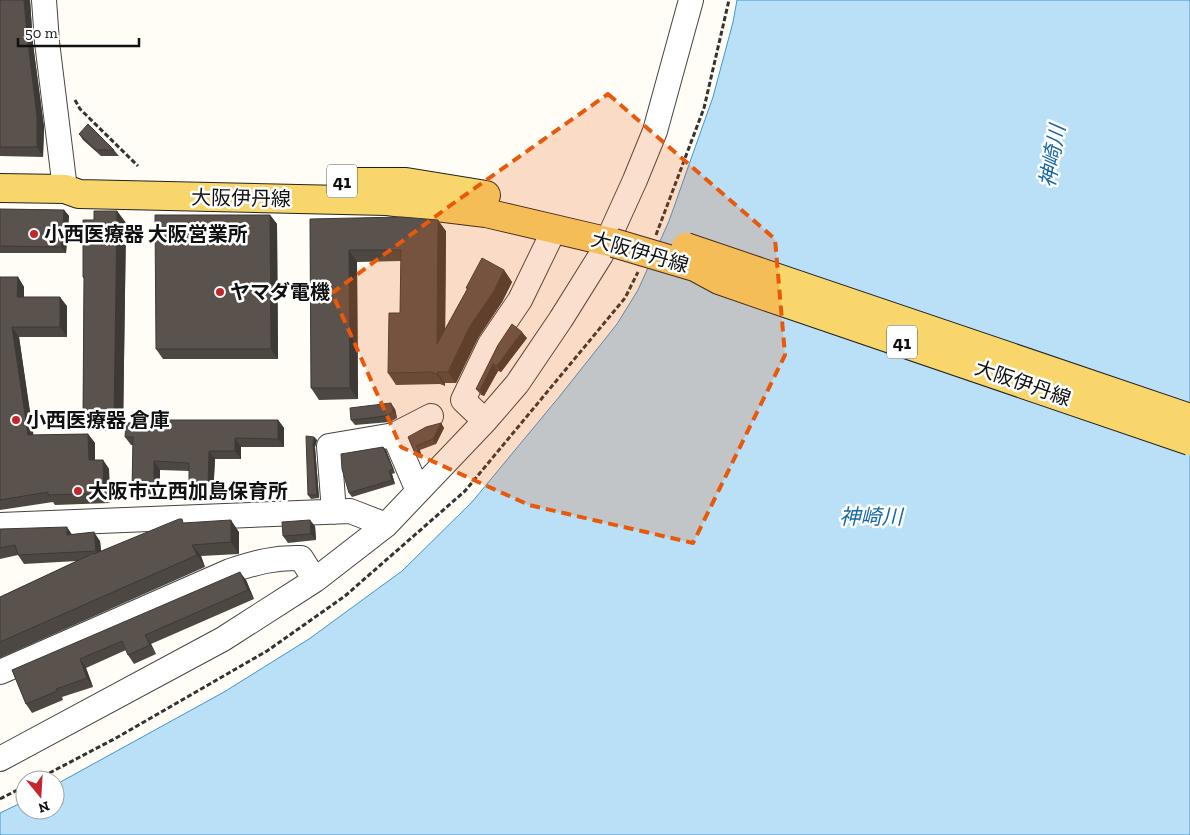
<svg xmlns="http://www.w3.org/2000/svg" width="1190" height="835" font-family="'Zilla Slab','Noto Sans JP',serif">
<rect width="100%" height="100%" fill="#fffdf5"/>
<path fill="#b9e0f7" stroke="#3f96cf" d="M737,0H1190V835H0V813L25,801V810H55V785L224,692L309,639L402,571L472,502L559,397L617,324L638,290L669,221L713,97L733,22Z"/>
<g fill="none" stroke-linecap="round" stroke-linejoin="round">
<defs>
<path id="minor" d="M44,0L47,42L65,189
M485,421L463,400L490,344L520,300L555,228
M394,435L418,491
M334,512L329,446L394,435L431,416
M0,525L350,511L386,525
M0,672L230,571C254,563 275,557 301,558L315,580
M0,759L223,639L315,580L386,525L485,421L517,384L561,319L601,255L635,180L655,131L691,0"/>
<path id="major" d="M350,182H406L486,195
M0,188L65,189L79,194L387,201L486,213L614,243"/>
</defs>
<use href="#minor" stroke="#444" stroke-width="26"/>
<use href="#major" stroke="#222" stroke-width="30"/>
<path stroke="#333" stroke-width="3" stroke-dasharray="5 2.5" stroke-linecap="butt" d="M75,100L80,109L138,166
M656,235L704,108L729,0
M36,780L116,738L267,651L345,596L465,491L625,298L638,272
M0,799L25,786"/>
<use href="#minor" stroke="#fff" stroke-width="24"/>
<use href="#major" stroke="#f9d66b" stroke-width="28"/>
<defs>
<path id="major-bridge" d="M614,243L695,267L719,280L771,298L1190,441
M686,247L1190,418"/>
</defs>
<use href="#major-bridge" stroke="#222" stroke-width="30" stroke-linecap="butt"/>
<use href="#major-bridge" stroke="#f9d66b" stroke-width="28"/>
</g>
<path fill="#4d4742" d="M0,0H30L33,44L44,127L43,157L0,156Z
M79,134L114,150L119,156H101L83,140Z
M0,209L64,210L69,216L66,253H0Z
M117,211L126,223L123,431L91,430L83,419L84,279L83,277L94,220Z
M270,215L277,224L278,359H163L156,349Z
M310,219L446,231L445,329L467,289L466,288L504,270L512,282L502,302L478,338L456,383H445V386L440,384L396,385L388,373L400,313L401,261L357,262L358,399L319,400L311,388Z
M0,277H18L24,287V297L67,306V337H19L33,435L88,434L95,443V460H103L109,469L110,503L55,505L53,502L0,510Z
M527,338L501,372L498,371L484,396L481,395L476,389L498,345Z
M395,409L397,418L390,422L355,425L351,420Z
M278,420L284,428V447H241V459H215L213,495L195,494L189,486V471L160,470V498H138L132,490L133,445H131L125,437Z
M441,423L444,428L436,444L420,450L422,456L419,458L415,453L408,437Z
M314,437L317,440L315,447L319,498L311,499L308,495Z
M383,447L386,450L395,473L392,474L395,484L352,497L349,493Z
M184,523L239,532V554L201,556L205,567L0,658V597L77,561L24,564L18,555L0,559V529L72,534L100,541L101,552Z
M315,526L316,540L288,543L283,536Z
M246,580L254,599L151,644L156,654L134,664L128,655L126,650L86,668L93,687L62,697L63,700L32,713L26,704L12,670Z"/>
<path fill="#3f3936" d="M24,0H30L33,44L44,127L43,157L37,147Z
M64,210L69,216L66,253L61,247Z
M117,211L126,223L123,431L114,419Z
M270,215L277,224L278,359L271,349Z
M438,220L446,231L445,355L437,344Z
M349,250L357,262L358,399L350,388Z
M504,270L512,282L502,302L478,338L456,383L448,372L470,326Z
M18,277L24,287V306L17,297Z
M60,297L67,306V337L60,327Z
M12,327L19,337L35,445L28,435Z
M522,332L527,338L501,372L497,366Z
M493,364L498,371L484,396L480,390Z
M437,372L445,383V386L437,375Z
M391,403L395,409L397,418L393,412Z
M278,420L284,428V447L278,439Z
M441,423L444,428L436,444L433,439Z
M88,434L95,443V470L89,460Z
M314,437L317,440L315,447L319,498L317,495L313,444Z
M235,438L241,447V459L235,451Z
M383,447L386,450L395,473L393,469Z
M209,451L215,459L213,495L208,486Z
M103,460L109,469L110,503L104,493Z
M154,461L160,470V498L154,490Z
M389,471L392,474L395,484L392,480Z
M231,520L239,532V554L231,542Z
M310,520L315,526L316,540L311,534Z
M67,527L73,536L67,535Z
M94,532L100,541L102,559L96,551Z
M192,545L201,556L205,567L197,555Z
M240,572L246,580L254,599L248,590Z
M145,635L151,644L156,654L150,645Z
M80,659L86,668L93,687L87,678Z"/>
<path fill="#5a524d" stroke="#3f3936" d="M0,0H24L27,34L37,117V147H0Z
M88,124L114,150H96L79,134Z
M0,209L64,210L61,247L0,246Z
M94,211H117L114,419H83L84,277H83V220H94Z
M155,215H270L271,349H156Z
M402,217L438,220L437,344L468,288H466L482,258L504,270L494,291L470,326L448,372H437V375L432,372L388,373L389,313H400L401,250H349L350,388H311L310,219Z
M0,277H18L17,297H60V327H12L28,435L88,434L89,460H103L104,493L48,495V492L0,500Z
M512,324L522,332L497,366L493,364L480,390L476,389L498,345Z
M391,403L393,412L386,416L351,420L350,408Z
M163,420H278V439L235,438V451H209L208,486H189V463L154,461V490H132L133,437H125L126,423L163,422Z
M441,423L433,439L416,446L419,451L415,453L408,437L426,427Z
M306,436L314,437L313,444L317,495H308Z
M383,447L393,469L389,471L392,480L349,493L342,469L341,454Z
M179,519H182L183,523L231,520V542L192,545L197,555L0,642V597L94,553V554Z
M310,520L311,534L283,536L282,522Z
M67,527V535L94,532L96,551L18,555L15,545L0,548V529Z
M240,572L248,590L145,635L150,645L128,655L122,641L80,659L87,678L56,689L57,691L26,704L12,670Z"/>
<path fill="#e8590c" fill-opacity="0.2" stroke="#e8590c" stroke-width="4" stroke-dasharray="10 6" stroke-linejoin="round" d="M608,94L775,239L785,355L693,543L529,505L401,447L332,293L451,205Z"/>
<g fill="#c4262e" stroke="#fff" stroke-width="2">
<circle cx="34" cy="234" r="5"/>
<circle cx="220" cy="292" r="5"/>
<circle cx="16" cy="420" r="5"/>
<circle cx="78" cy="491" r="5"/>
</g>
<g text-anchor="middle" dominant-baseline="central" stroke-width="5" stroke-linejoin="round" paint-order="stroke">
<g fill="#fff" stroke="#585858" stroke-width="1">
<rect x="327" y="164.5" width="30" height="33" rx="4"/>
<rect x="887" y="325.5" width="30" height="33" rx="4"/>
</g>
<g font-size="19" font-weight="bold" fill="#111">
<text x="342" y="181">41</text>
<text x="902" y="342">41</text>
</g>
<g font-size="20" fill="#111" stroke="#fff">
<text transform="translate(241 198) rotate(1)">大阪伊丹線</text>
<text transform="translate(640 252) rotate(16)">大阪伊丹線</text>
<text transform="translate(1023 383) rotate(19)">大阪伊丹線</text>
</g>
<g font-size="20" font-weight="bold" fill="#111" stroke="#fff" text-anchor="start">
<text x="44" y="234">小西医療器 大阪営業所</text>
<text x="230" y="292">ヤマダ電機</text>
<text x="26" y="420">小西医療器 倉庫</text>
<text x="88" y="491">大阪市立西加島保育所</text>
</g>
<g font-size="21" font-style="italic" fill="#1768a6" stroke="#fff">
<text transform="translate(1052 156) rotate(-80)">神崎川</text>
<text x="871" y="516">神崎川</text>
</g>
</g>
<g transform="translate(40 795) rotate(162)"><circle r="24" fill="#ffffff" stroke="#a0a0a0"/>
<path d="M0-4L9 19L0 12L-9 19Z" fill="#c4262e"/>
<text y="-8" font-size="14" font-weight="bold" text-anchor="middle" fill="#111111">N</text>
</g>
<path d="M18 38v8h121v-8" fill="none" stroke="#111111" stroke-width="2.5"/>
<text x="25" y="38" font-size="15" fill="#111111" stroke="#ffffff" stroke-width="4" paint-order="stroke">50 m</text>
</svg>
